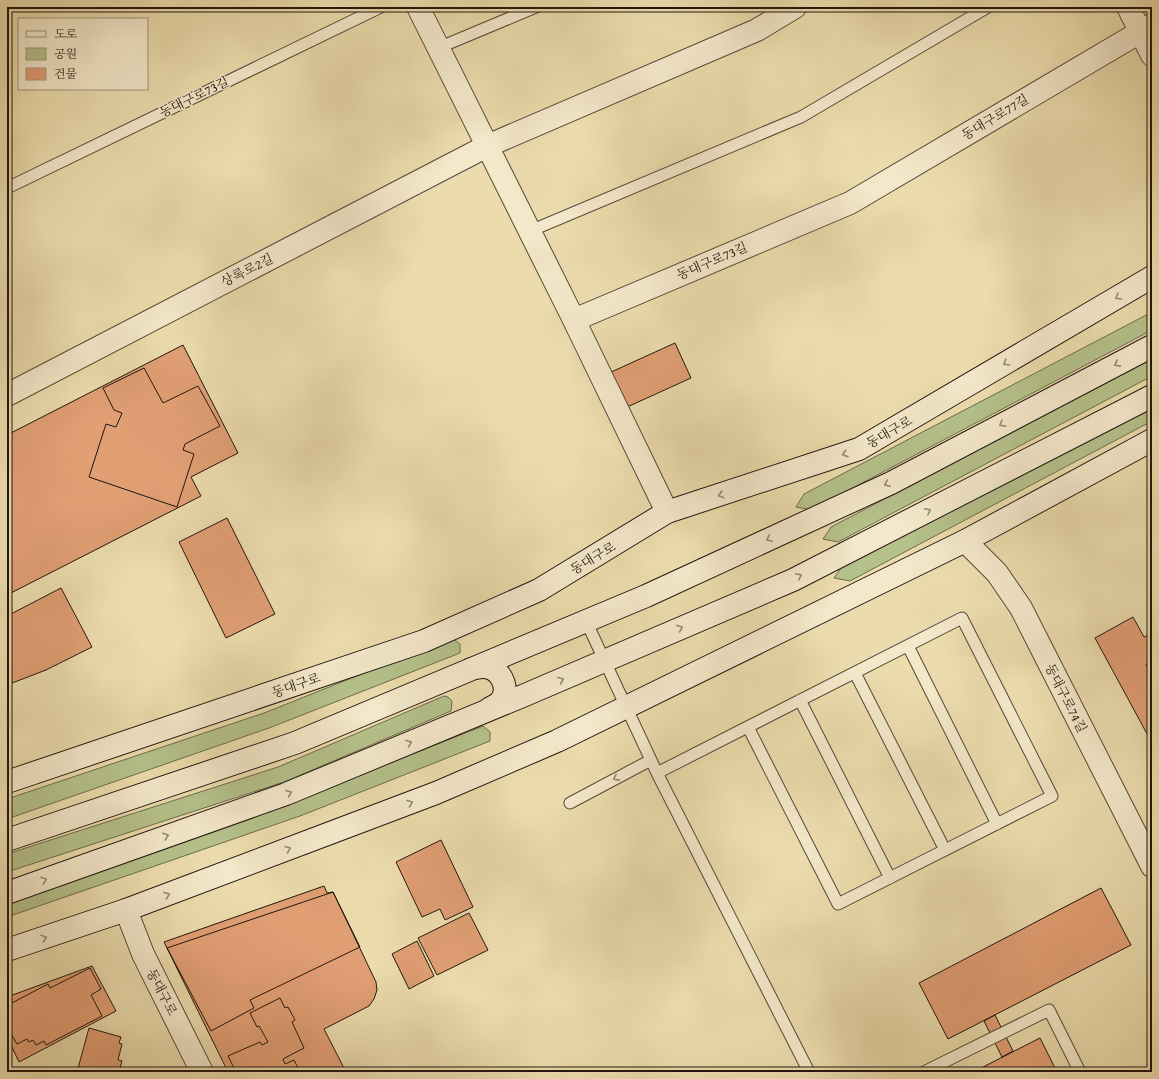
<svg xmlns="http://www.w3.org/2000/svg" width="1159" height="1079" font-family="'Gentium Book Plus','Noto Serif KR',serif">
<rect width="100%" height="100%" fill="#ecdcad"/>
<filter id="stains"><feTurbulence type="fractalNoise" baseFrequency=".005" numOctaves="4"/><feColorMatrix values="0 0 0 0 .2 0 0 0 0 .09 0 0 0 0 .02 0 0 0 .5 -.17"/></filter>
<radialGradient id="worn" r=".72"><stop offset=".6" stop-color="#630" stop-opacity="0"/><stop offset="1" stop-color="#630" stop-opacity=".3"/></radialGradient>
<path fill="#b5c18b" stroke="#6b6c4d" d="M1152,312V330L811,510L796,507L804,494Z
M1152,359V376L838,542L823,539L831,527Z
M1152,403V421L850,581L834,578L843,565Z
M452,638L460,644V653L269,728L7,819V799L264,713Z
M444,696L448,697L452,701L451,711L284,782L7,872V854L278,767Z
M483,726L490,732V741L300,816L7,917V899L294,801Z"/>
<path fill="#e19f74" stroke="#21160f" d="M675,343L691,378L625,408L609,373Z
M183,345L238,453L191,477L201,496L7,595V435Z
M144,368L163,403L198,386L220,426L185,444L183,450L194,454L177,507L89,477L106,424L116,427L122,413L114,410L103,388Z
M227,518L275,614L226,638L179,542Z
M61,588L92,647L46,670L7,685V616Z
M1133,617L1144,637L1152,633V662L1146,665L1152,675V743L1095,638Z
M441,840L473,907L445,920L440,909L422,917L396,862Z
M324,886L327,893L333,892L376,982L377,990L374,999L369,1006L324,1029L346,1072H228L164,942Z
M1101,888L1131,945L948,1039L919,983Z
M333,892L360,947L250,1000L254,1008L211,1031L167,948Z
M469,913L488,950L437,975L418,938Z
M417,941L434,976L409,989L392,954Z
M92,966L116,1011L19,1062L9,1041L7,1042V997Z
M90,968L101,989L91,995L102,1016L46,1045L44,1041L36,1045L33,1040L29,1042L27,1039L17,1044L10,1032L7,1033V1000L10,1004L48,984L50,988Z
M280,998L285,1008L288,1007L295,1020L292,1022L304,1048L283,1059L285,1064L294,1060L300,1072H236L228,1056L260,1042L262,1045L268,1042L259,1026L257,1027L250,1013Z
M995,1015L1013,1051L1002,1057L984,1021Z
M89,1028L121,1037L119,1043L122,1044L118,1060L122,1061L119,1072H77Z
M1040,1038L1057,1072H986L983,1067Z"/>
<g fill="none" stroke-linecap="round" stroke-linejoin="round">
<defs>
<path id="service" d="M438,48L536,7
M7,188L381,7
M530,231L801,117L988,7
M586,621L657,773L809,1072
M908,646L997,824
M855,673L945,850
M800,700L890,878
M657,773C759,721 861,670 962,618L1052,796L838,904L748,727
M570,803L651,760
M936,1066L1049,1010L1080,1072
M924,1072L936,1066L939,1072"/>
<path id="minor" d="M418,7L574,320L667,512
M1128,7L1152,55
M574,320L850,203L1152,25
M7,395L487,146L757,30L795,7
M965,541L997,573L1021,608L1152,866
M126,910L143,954L202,1072"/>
<path id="secondary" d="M471,669C478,667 484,666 490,668C503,673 510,691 500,702C497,705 492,707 489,709
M7,782L424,641L539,590L667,512L859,449L1152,277
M7,840L295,743L646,596L891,483L1152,346
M7,893L286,794L525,695L793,580L1152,396
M7,950L126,910L309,841L436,793L557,741L965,541L1152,440"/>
</defs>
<use href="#service" stroke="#544836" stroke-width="13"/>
<use href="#minor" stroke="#544836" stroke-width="24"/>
<use href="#secondary" stroke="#21160f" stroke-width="24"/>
<use href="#service" stroke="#f3e8ca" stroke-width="11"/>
<use href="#minor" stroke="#f3e8ca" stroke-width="22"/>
<use href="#secondary" stroke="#f3e8ca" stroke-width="22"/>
</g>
<defs><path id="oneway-chevron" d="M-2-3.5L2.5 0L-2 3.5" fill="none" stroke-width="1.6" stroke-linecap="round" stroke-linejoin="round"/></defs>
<g stroke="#948a76">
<use href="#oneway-chevron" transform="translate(1118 297) rotate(150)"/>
<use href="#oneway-chevron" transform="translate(1006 363) rotate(150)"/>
<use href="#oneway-chevron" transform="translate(1117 364) rotate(152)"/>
<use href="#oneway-chevron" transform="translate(1002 424) rotate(152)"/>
<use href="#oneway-chevron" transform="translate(845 454) rotate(162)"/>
<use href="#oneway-chevron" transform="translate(887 484) rotate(155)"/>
<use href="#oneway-chevron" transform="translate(721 495) rotate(162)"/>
<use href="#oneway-chevron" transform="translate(928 511) rotate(-27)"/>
<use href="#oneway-chevron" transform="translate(769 539) rotate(155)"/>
<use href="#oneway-chevron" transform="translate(799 576) rotate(-27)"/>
<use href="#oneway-chevron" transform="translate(680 628) rotate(-23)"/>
<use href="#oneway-chevron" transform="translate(561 680) rotate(-23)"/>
<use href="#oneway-chevron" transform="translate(409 743) rotate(-22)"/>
<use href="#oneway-chevron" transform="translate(616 778) rotate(152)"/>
<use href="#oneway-chevron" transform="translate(289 793) rotate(-22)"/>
<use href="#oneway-chevron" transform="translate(410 803) rotate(-21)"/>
<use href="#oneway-chevron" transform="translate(166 836) rotate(-19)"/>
<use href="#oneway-chevron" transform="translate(288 849) rotate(-21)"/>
<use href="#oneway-chevron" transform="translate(44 880) rotate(-19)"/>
<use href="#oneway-chevron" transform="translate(167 895) rotate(-21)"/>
<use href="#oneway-chevron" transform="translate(44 938) rotate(-18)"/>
</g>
<g text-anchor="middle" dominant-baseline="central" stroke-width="3" stroke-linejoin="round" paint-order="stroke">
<g font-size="13" fill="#21160f" stroke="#f3e8ca">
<text transform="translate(194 97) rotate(-26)">동대구로73길</text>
<text transform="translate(995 117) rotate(-31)">동대구로77길</text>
<text transform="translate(712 261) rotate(-23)">동대구로73길</text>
<text transform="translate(247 270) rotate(-27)">상록로2길</text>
<text transform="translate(889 432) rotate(-30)">동대구로</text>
<text transform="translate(593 558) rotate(-31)">동대구로</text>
<text transform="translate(296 685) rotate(-19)">동대구로</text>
<text transform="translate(1066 698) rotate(63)">동대구로74길</text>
<text transform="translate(162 992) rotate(63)">동대구로</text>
</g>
</g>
<rect width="1159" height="1079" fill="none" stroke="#ecdcad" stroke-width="24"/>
<rect x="8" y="8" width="1143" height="1063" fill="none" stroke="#21160f" stroke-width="2"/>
<rect x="12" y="12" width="1135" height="1055" fill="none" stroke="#21160f"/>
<rect x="18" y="18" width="130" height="72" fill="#f3e8ca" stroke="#9f947f"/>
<rect x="26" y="31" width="20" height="6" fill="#f3e8ca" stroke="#9f947f"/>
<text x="54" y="38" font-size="12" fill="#21160f">도로</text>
<rect x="26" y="48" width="20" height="12" fill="#b5c18b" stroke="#9f947f"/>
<text x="54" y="58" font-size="12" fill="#21160f">공원</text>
<rect x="26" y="68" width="20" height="12" fill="#e19f74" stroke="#9f947f"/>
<text x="54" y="78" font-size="12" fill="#21160f">건물</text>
<rect width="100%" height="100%" filter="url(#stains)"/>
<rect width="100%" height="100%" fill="url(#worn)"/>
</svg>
